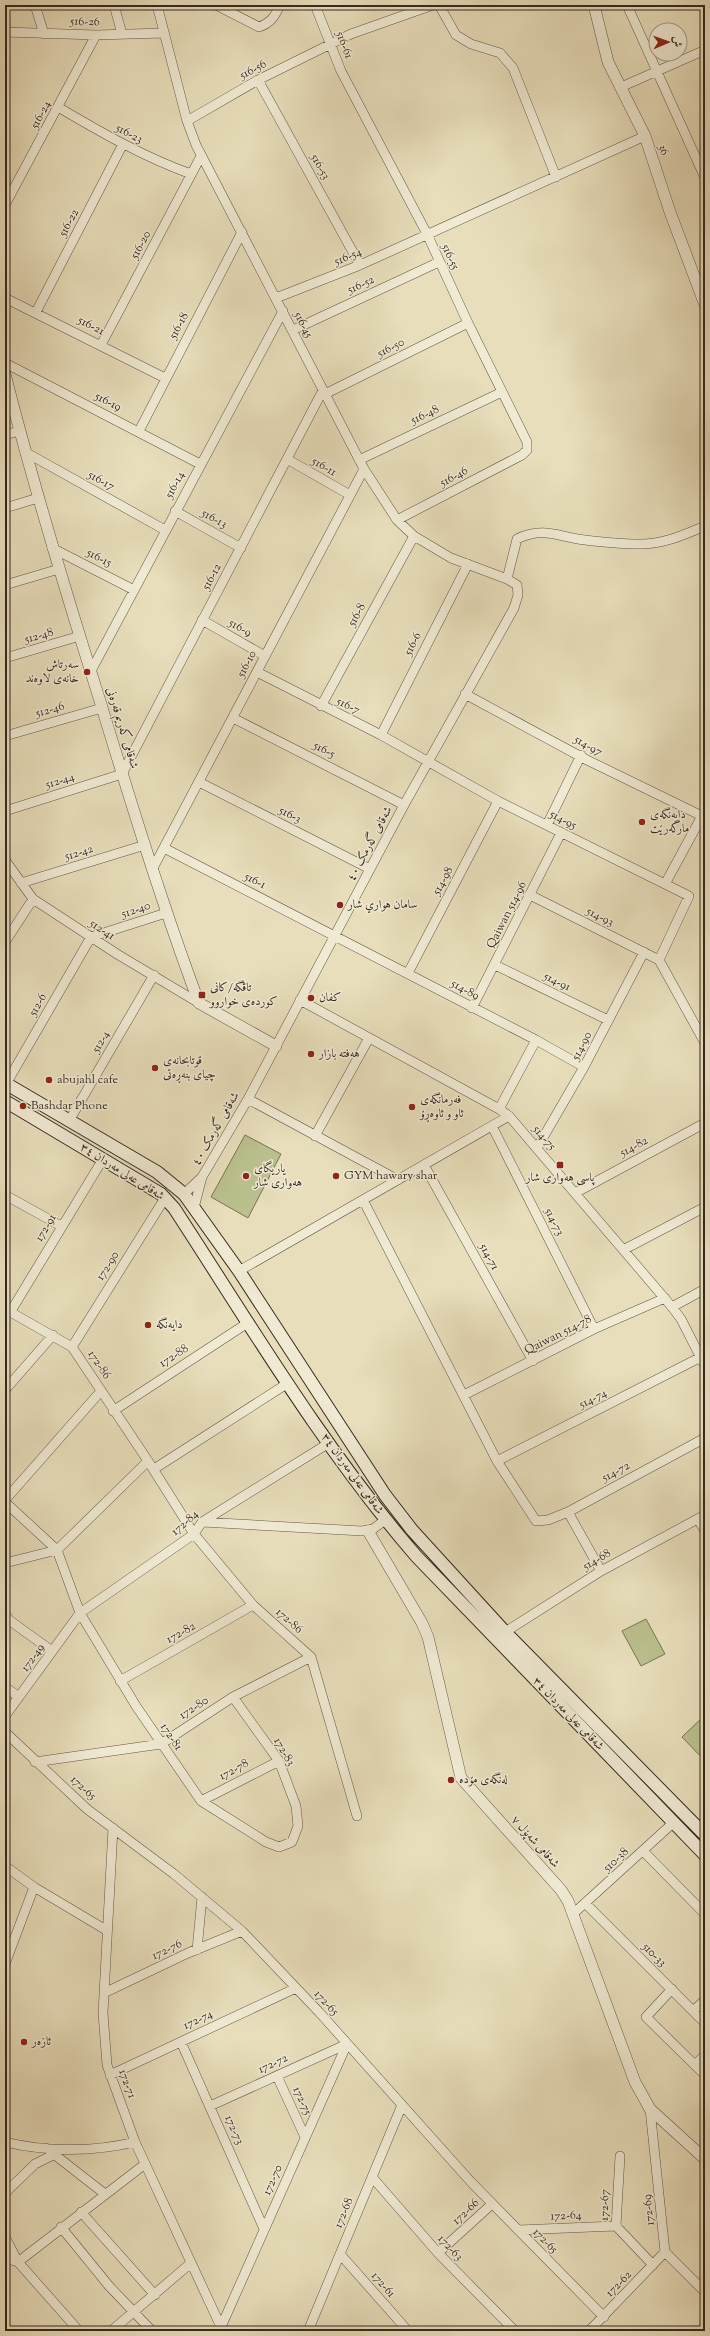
<svg xmlns="http://www.w3.org/2000/svg" width="710" height="2336" font-family="'Sorts Mill Goudy',Amiri,serif">
<rect width="100%" height="100%" fill="#e8debb"/>
<filter id="stains"><feTurbulence type="fractalNoise" baseFrequency=".005" numOctaves="4"/><feColorMatrix values="0 0 0 0 .2 0 0 0 0 .09 0 0 0 0 .02 0 0 0 .5 -.17"/></filter>
<radialGradient id="worn" r=".72"><stop offset=".6" stop-color="#630" stop-opacity="0"/><stop offset="1" stop-color="#630" stop-opacity=".3"/></radialGradient>
<path fill="#bac08d" stroke="#787456" d="M245,1135L281,1154L248,1218L211,1197Z
M646,1619L665,1654L641,1666L622,1631Z
M705,1715V1761L682,1737Z"/>
<g fill="none" stroke-linecap="round" stroke-linejoin="round">
<defs>
<path id="minor" d="M35,5L44,34
M114,5L122,34
M157,5L187,121L196,145L364,469L397,520L414,536L451,558L507,579L517,585L518,595L514,608L404,805L248,1099L202,1177L194,1208
M216,5L259,27C271,23 275,16 280,5
M315,5L341,71L427,234L468,323L527,442V450L522,455L397,520
M439,5L456,35L471,44L500,53L513,68L556,177
M627,5L705,178
M5,32L96,35L164,33
M258,80L360,265
M621,87L705,50
M58,107C102,133 144,157 191,174
M187,121L258,80L351,34L433,5
M5,205L96,35
M5,298L165,378
M276,298L360,265L645,136
M36,312L123,144
M293,330L439,262
M101,345L201,156
M5,363L200,464
M325,394L468,323
M139,431L242,232
M5,435L19,431
M25,452L165,530
M287,459L350,495
M359,460L502,392
M5,508L38,498
M175,511L241,548
M52,548L134,590
M507,579L517,539C543,526 559,537 585,540C602,542 620,544 638,544C662,545 683,535 705,526
M5,585L59,569
M202,620L265,656
M5,658L80,636
M91,671L283,311
M257,672L381,735L498,801L689,896L659,960
M465,694L587,760L702,816L665,884
M321,706L414,536
M233,718L404,805
M381,735L468,564
M5,736L102,708
M199,782L370,869
M5,811L122,774L323,390
M547,825L581,755
M164,848L536,1040L584,1067
M5,860L33,899L117,954L199,1003
M152,870L364,469
M21,883L145,845
M530,895L659,960
M5,942L33,899
M659,960L705,1043
M495,965L608,1020
M408,973L498,801
M300,1000L499,1109L509,1116L672,1307L681,1319L705,1366
M472,1008L561,833
M6,1084L91,937L166,913
M248,1099L398,1180
M499,1109L536,1040
M69,1121L154,975
M492,1126L594,1329
M315,1136L369,1038
M537,1148L584,1067L644,952
M424,1165L533,1361
M575,1193L705,1123
M184,1194L201,1178
M5,1195L61,1226
M363,1200L497,1461L536,1521L548,1520L568,1512L705,1438
M623,1250L705,1207
M239,1271L509,1116
M672,1307L705,1289
M5,1309L72,1347L148,1461L194,1534L253,1605L311,1657L357,1816
M11,1311L103,1159
M72,1347L165,1198
M5,1390L53,1335
M464,1395L594,1329L665,1298
M113,1411L249,1322
M497,1461L701,1357
M154,1469L288,1383
M5,1500L101,1391
M5,1502L57,1550L80,1613L136,1706L201,1801L266,1842L279,1847L292,1842L298,1826L296,1806L279,1761L233,1697
M568,1512L601,1571
M698,1519L705,1531
M202,1522L362,1531L373,1529L385,1520
M5,1563L57,1550L148,1461
M5,1614L9,1620L52,1651
M505,1632L601,1571L705,1515
M120,1681L253,1605
M5,1687L19,1697
M5,1716L80,1613L194,1534L202,1522L329,1443
M5,1732L87,1809L174,1874L242,1931L319,2012L471,2182L604,2317
M35,1762L161,1744L233,1697L311,1657
M201,1801L279,1761
M113,1828L103,2013L107,2065L135,2142L221,2327L226,2331
M643,1851L705,1914
M5,1866L34,1887L106,1930
M586,1904L705,2023
M574,1913L673,1823
M197,1950L202,1897
M5,1964L34,1887
M672,1989L646,2017L705,2075
M104,1993L188,1953L242,1931
M693,2011L705,2000
M181,2042L264,2229
M695,2065L705,2055
M110,2075L296,1988
M277,2076L305,2137
M210,2106L347,2044
M650,2109L665,2252L705,2292
M5,2142C46,2152 94,2152 135,2142
M46,2148L105,2194
M620,2156L616,2226L653,2265
M372,2177L438,2253L515,2331
M5,2193L35,2164L53,2155
M81,2212L155,2295
M61,2227L109,2286L152,2331
M518,2230L616,2226
M5,2237L18,2262L79,2331
M438,2253L492,2204
M340,2254L408,2331
M5,2258L18,2262
M18,2262L145,2164
M221,2327L347,2044
M5,2330L6,2331
M111,2331L191,2263
M308,2331L402,2105
M589,2331L665,2252"/>
<path id="tertiary" d="M594,5L608,62L645,136L670,212L705,305
M5,374C33,484 66,593 100,701C131,803 162,904 199,1003L276,1046
M368,1531L422,1623L428,1637L461,1778L561,1890L568,1901L635,2082L650,2109L705,2159"/>
<path id="secondary" d="M5,1083L157,1172L184,1194L239,1271L385,1495L412,1530L505,1632L705,1835
M5,1101L161,1194L174,1208C251,1326 324,1450 417,1557L705,1855"/>
</defs>
<use href="#minor" stroke="#625646" stroke-width="10"/>
<use href="#tertiary" stroke="#625646" stroke-width="12"/>
<use href="#secondary" stroke="#36281f" stroke-width="14"/>
<use href="#minor" stroke="#f0ead3" stroke-width="9"/>
<use href="#tertiary" stroke="#f0ead3" stroke-width="11"/>
<use href="#secondary" stroke="#f0ead3" stroke-width="12"/>
</g>
<g fill="#8f2418" stroke="#f0ead3" stroke-width="1.5">
<circle cx="87" cy="672" r="4"/>
<circle cx="642" cy="822" r="4"/>
<circle cx="340" cy="905" r="4"/>
<rect x="198" y="991" width="8" height="8" rx="2"/>
<circle cx="311" cy="998" r="4"/>
<circle cx="311" cy="1054" r="4"/>
<circle cx="155" cy="1068" r="4"/>
<circle cx="49" cy="1080" r="4"/>
<circle cx="23" cy="1106" r="4"/>
<circle cx="412" cy="1107" r="4"/>
<rect x="556" y="1161" width="8" height="8" rx="2"/>
<circle cx="246" cy="1176" r="4"/>
<circle cx="336" cy="1176" r="4"/>
<circle cx="148" cy="1325" r="4"/>
<circle cx="451" cy="1780" r="4"/>
<circle cx="24" cy="2042" r="4"/>
</g>
<g text-anchor="middle" dominant-baseline="central" stroke-width="3" stroke-linejoin="round" paint-order="stroke">
<g font-size="12" fill="#36281f" stroke="#f0ead3">
<text transform="translate(85 22) rotate(1)">516-26</text>
<text transform="translate(344 45) rotate(69)">516-61</text>
<text transform="translate(253 70) rotate(-28)">516-56</text>
<text transform="translate(41 115) rotate(-62)">516-24</text>
<text transform="translate(129 134) rotate(28)">516-23</text>
<text transform="translate(663 150) rotate(72)">36</text>
<text transform="translate(320 167) rotate(61)">516-53</text>
<text transform="translate(69 223) rotate(-62)">516-22</text>
<text transform="translate(141 245) rotate(-62)">516-20</text>
<text transform="translate(348 257) rotate(-23)">516-54</text>
<text transform="translate(450 257) rotate(66)">516-55</text>
<text transform="translate(361 285) rotate(-25)">516-52</text>
<text transform="translate(303 325) rotate(63)">516-45</text>
<text transform="translate(91 326) rotate(27)">516-21</text>
<text transform="translate(179 326) rotate(-62)">516-18</text>
<text transform="translate(391 348) rotate(-27)">516-50</text>
<text transform="translate(108 402) rotate(27)">516-19</text>
<text transform="translate(425 415) rotate(-25)">516-48</text>
<text transform="translate(324 467) rotate(30)">516-11</text>
<text transform="translate(454 477) rotate(-28)">516-46</text>
<text transform="translate(101 481) rotate(29)">516-17</text>
<text transform="translate(175 485) rotate(-62)">516-14</text>
<text transform="translate(214 519) rotate(29)">516-13</text>
<text transform="translate(99 558) rotate(27)">516-15</text>
<text transform="translate(212 577) rotate(-62)">516-12</text>
<text transform="translate(357 615) rotate(-61)">516-8</text>
<text transform="translate(240 628) rotate(29)">516-9</text>
<text transform="translate(39 636) rotate(-16)">512-48</text>
<text transform="translate(413 644) rotate(-63)">516-6</text>
<text transform="translate(247 664) rotate(-62)">516-10</text>
<text transform="translate(348 706) rotate(26)">516-7</text>
<text transform="translate(50 710) rotate(-16)">512-46</text>
<text transform="translate(122 728) rotate(73)">شەقامی کەریم قەرەنی</text>
<text transform="translate(588 746) rotate(29)">514-97</text>
<text transform="translate(324 750) rotate(27)">516-5</text>
<text transform="translate(60 781) rotate(-17)">512-44</text>
<text transform="translate(290 815) rotate(27)">516-3</text>
<text transform="translate(563 820) rotate(27)">514-95</text>
<text transform="translate(370 844) rotate(-62)">شەقامی گەرمک ٤٠</text>
<text transform="translate(79 853) rotate(-17)">512-42</text>
<text transform="translate(255 881) rotate(27)">516-1</text>
<text transform="translate(443 881) rotate(-62)">514-98</text>
<text transform="translate(136 910) rotate(-18)">512-40</text>
<text transform="translate(507 915) rotate(-63)">Qaiwan 514-96</text>
<text transform="translate(600 917) rotate(26)">514-93</text>
<text transform="translate(102 930) rotate(33)">512-41</text>
<text transform="translate(557 982) rotate(26)">514-91</text>
<text transform="translate(465 990) rotate(28)">514-89</text>
<text transform="translate(38 1005) rotate(-60)">512-6</text>
<text transform="translate(101 1042) rotate(-60)">512-4</text>
<text transform="translate(582 1046) rotate(-63)">514-90</text>
<text transform="translate(216 1129) rotate(-60)">شەقامی گەرمک ٤٠</text>
<text transform="translate(544 1138) rotate(49)">514-75</text>
<text transform="translate(634 1147) rotate(-28)">514-82</text>
<text transform="translate(122 1172) rotate(32)">شەقامی عەلی مەردان ٣٤</text>
<text transform="translate(554 1222) rotate(63)">514-73</text>
<text transform="translate(46 1228) rotate(-59)">172-91</text>
<text transform="translate(489 1257) rotate(61)">514-71</text>
<text transform="translate(108 1266) rotate(-58)">172-90</text>
<text transform="translate(558 1335) rotate(-27)">Qaiwan 514-78</text>
<text transform="translate(174 1356) rotate(-33)">172-88</text>
<text transform="translate(99 1365) rotate(56)">172-86</text>
<text transform="translate(593 1399) rotate(-27)">514-74</text>
<text transform="translate(616 1472) rotate(-28)">514-72</text>
<text transform="translate(352 1474) rotate(54)">شەقامی عەلی مەردان ٣٤</text>
<text transform="translate(185 1523) rotate(-42)">172-84</text>
<text transform="translate(597 1560) rotate(-30)">514-68</text>
<text transform="translate(289 1621) rotate(42)">172-86</text>
<text transform="translate(181 1633) rotate(-29)">172-82</text>
<text transform="translate(33 1658) rotate(-55)">172-49</text>
<text transform="translate(194 1708) rotate(-33)">172-80</text>
<text transform="translate(568 1714) rotate(46)">شەقامی عەلی مەردان ٣٤</text>
<text transform="translate(171 1737) rotate(56)">172-81</text>
<text transform="translate(284 1752) rotate(60)">172-83</text>
<text transform="translate(234 1770) rotate(-28)">172-78</text>
<text transform="translate(83 1788) rotate(42)">172-65</text>
<text transform="translate(535 1842) rotate(48)">شەقامی شەپۆل ٧</text>
<text transform="translate(616 1860) rotate(-43)">510-38</text>
<text transform="translate(167 1950) rotate(-25)">172-76</text>
<text transform="translate(654 1955) rotate(45)">510-33</text>
<text transform="translate(326 2003) rotate(47)">172-65</text>
<text transform="translate(198 2020) rotate(-25)">172-74</text>
<text transform="translate(273 2064) rotate(-25)">172-72</text>
<text transform="translate(127 2084) rotate(70)">172-71</text>
<text transform="translate(302 2101) rotate(65)">172-75</text>
<text transform="translate(234 2130) rotate(66)">172-73</text>
<text transform="translate(273 2180) rotate(-66)">172-70</text>
<text transform="translate(605 2205) rotate(-89)">172-67</text>
<text transform="translate(649 2210) rotate(-96)">172-69</text>
<text transform="translate(466 2212) rotate(-43)">172-66</text>
<text transform="translate(344 2213) rotate(-68)">172-68</text>
<text transform="translate(566 2216) rotate(-2)">172-64</text>
<text transform="translate(545 2241) rotate(46)">172-65</text>
<text transform="translate(450 2248) rotate(47)">172-63</text>
<text transform="translate(619 2284) rotate(-46)">172-62</text>
<text transform="translate(383 2285) rotate(49)">172-61</text>
</g>
<g font-size="12" fill="#36281f" stroke="#f0ead3" text-anchor="start">
<text x="79" y="665" text-anchor="end">سەرتاش<tspan x="79" dy="14">خانەی لاوەند</tspan></text>
<text x="650" y="815">دایەنگەی<tspan x="650" dy="14">مارگەرێت</tspan></text>
<text x="348" y="905">سامان هواري شار</text>
<text x="210" y="988">تاڤگە/کانی<tspan x="210" dy="14">کوردەی خواروو</tspan></text>
<text x="319" y="998">كفان</text>
<text x="319" y="1054">هەفتە بازار</text>
<text x="163" y="1061">قوتابحانەی<tspan x="163" dy="14">چیای بنەڕەتی</tspan></text>
<text x="57" y="1080">abujahl cafe</text>
<text x="420" y="1100">فەرمانگەی<tspan x="420" dy="14">ئاو و ئاوەڕۆ</tspan></text>
<text x="31" y="1106">Bashdar Phone</text>
<text x="254" y="1169">یاریگای<tspan x="254" dy="14">هەواری شار</tspan></text>
<text x="344" y="1176">GYM hawary shar</text>
<text x="560" y="1178" text-anchor="middle">پاسی هەواری شار</text>
<text x="156" y="1325">دایەنگە</text>
<text x="459" y="1780">لەنگەی مۆدە</text>
<text x="32" y="2042">ئازەر</text>
</g>
</g>
<rect width="710" height="2336" fill="none" stroke="#e8debb" stroke-width="20"/>
<rect x="6" y="6" width="698" height="2324" fill="none" stroke="#36281f" stroke-width="2"/>
<rect x="10" y="10" width="690" height="2316" fill="none" stroke="#36281f"/>
<g transform="translate(668 42) rotate(88)"><circle r="19" fill="#f0ead3" stroke="#a69c8b"/>
<path d="M0-3L7 15L0 10L-7 15Z" fill="#8f2418"/>
<text y="-6" font-size="11" font-weight="bold" text-anchor="middle" fill="#36281f">ش</text>
</g>
<rect width="100%" height="100%" filter="url(#stains)"/>
<rect width="100%" height="100%" fill="url(#worn)"/>
</svg>
